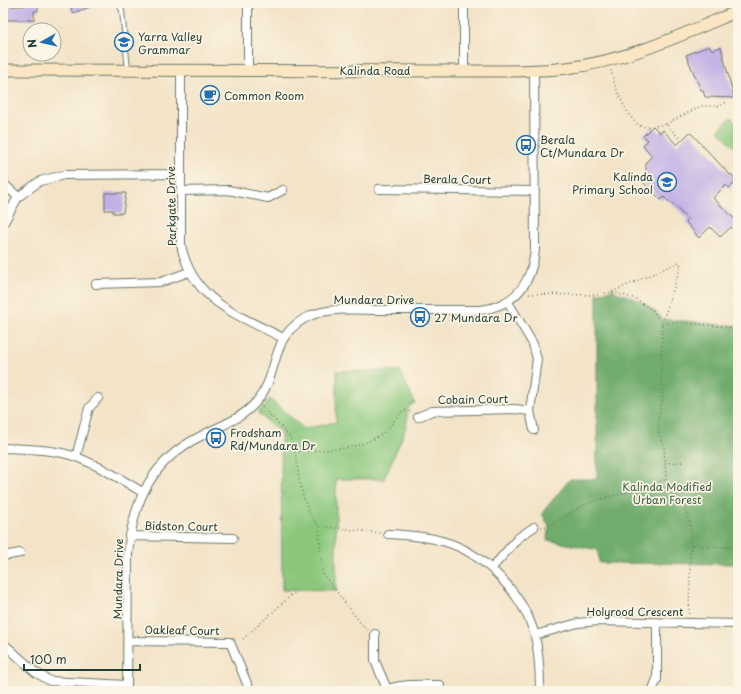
<svg xmlns="http://www.w3.org/2000/svg" width="741" height="694" font-family="'Playpen Sans',sans-serif">
<rect width="100%" height="100%" fill="#fcf5e5"/>
<filter id="ink" filterUnits="userSpaceOnUse"><feTurbulence type="fractalNoise" baseFrequency=".025" numOctaves="2"/><feDisplacementMap in="SourceGraphic" scale="8" xChannelSelector="R" yChannelSelector="G"/><feConvolveMatrix kernelMatrix="1 2 1 2 8 2 1 2 1" color-interpolation-filters="sRGB"/></filter>
<filter id="wash" filterUnits="userSpaceOnUse"><feTurbulence type="fractalNoise" baseFrequency=".012" numOctaves="4" result="noise"/><feDisplacementMap in="SourceGraphic" scale="16" xChannelSelector="R" yChannelSelector="G"/><feGaussianBlur stdDeviation="0.9" result="paint"/><feColorMatrix in="noise" values="0 0 0 0 0 0 0 0 0 0 0 0 0 0 0 0 0 1.4 0 .05"/><feComposite in="paint" operator="in"/></filter>
<g filter="url(#wash)">
<rect width="100%" height="100%" fill="#f3e3c7"/>
<path fill="#8ac77c" stroke="#548258" d="M731,118L738,125V151L718,130Z
M337,371H400L415,403C406,406 407,413 407,421C407,430 388,468 384,479H336V591L282,590L281,433L258,413L270,399L304,429L336,422Z"/>
<path fill="#6fac6c" stroke="#477450" d="M614,289L615,292C636,297 648,304 663,319L738,326V564L599,563L598,550L547,540L549,527L542,513L570,479H597V294Z"/>
<g id="blocks">
<path fill="#bfade6" d="M24,3H38V11H34V20H4L3,6H24Z
M69,3H99V4L73,13Z
M709,46L712,50L721,47L734,98L705,97L703,90H701L686,55Z
M653,126L660,133L663,130L677,145L690,132L730,175L731,174L737,181L729,188L726,185L713,198L738,222V235L731,227L720,237L710,227L699,238L686,222L688,220L672,203L669,202L664,197L661,200L640,179L646,173V162L652,156L643,145L648,140L643,136Z
M105,193H126L123,213H113V210H105Z"/>
</g>
</g>
<g filter="url(#ink)">
<use href="#blocks" fill-opacity="0" stroke="#697767" stroke-width="1"/>
<g fill="none" stroke-linecap="round" stroke-linejoin="round">
<defs>
<path id="lane" d="M119,3L122,11L128,69"/>
<path id="street" d="M181,70V245C193,302 237,314 283,338
M248,70V3
M464,71V3
M3,183L18,197
M379,189L534,191
M181,191L228,190L268,198L283,190
M3,224L18,197L40,181L64,175L180,174
M96,284L161,282L189,272
M508,302L533,344L537,359L530,411L534,430
M418,417L432,411L515,409L530,411
M3,448C27,449 54,449 76,457C100,466 121,479 142,492
M76,457L89,408L98,398
M388,534C406,535 425,536 442,541C484,552 524,595 535,636C539,654 540,673 540,691
M129,536L233,538
M3,556L20,553
M492,568L518,538L534,527
M375,634V661L387,689
M535,635L578,623L597,621L738,624
M128,641L230,642L250,691
M3,643L35,672L50,681L127,685
M127,691L128,553C133,501 152,460 201,436C221,425 241,420 257,401C282,371 267,334 312,315C333,307 358,310 381,310C414,310 448,310 481,310C516,305 532,283 535,249L534,70
M386,691C394,683 428,685 440,685
M652,691L657,679V622"/>
<path id="secondary" d="M3,70L464,71C498,71 533,72 567,68C627,61 684,34 738,11"/>
</defs>
<use href="#lane" stroke="#697767" stroke-width="6"/>
<use href="#street" stroke="#697767" stroke-width="10"/>
<use href="#secondary" stroke="#697767" stroke-width="13"/>
<path stroke="#697767" stroke-width="1.5" stroke-dasharray="1 3" stroke-linecap="butt" d="M611,70C612,82 629,123 641,126C648,128 659,125 666,124L681,140
M666,124L701,106H720L728,101
M612,292L679,262L681,265L662,324L661,379L663,397L658,419L659,434L664,447L666,479L685,508L691,528L689,615
M529,294L596,295L612,292L636,299L653,311L662,324L675,322L738,328
M262,406L290,437L295,452
M665,463L684,462
M319,526L322,573L363,626L368,630
M541,527C554,527 572,509 587,504C613,494 640,491 666,479
M380,533L319,526C301,507 299,477 295,452C326,449 361,452 385,431C392,424 397,416 404,410L412,412
M690,545L738,548
M243,639L296,591"/>
<use href="#lane" stroke="#fff" stroke-width="4"/>
<use href="#street" stroke="#fff" stroke-width="8"/>
<use href="#secondary" stroke="#fbe6c3" stroke-width="11"/>
</g>
</g>
<defs>
<symbol id="school-ring" viewBox="-11 -11 22 22"><circle r="9.5" fill="#fcf5e5" stroke="#1f6fb2" stroke-width="1.5"/><path d="M0-5L7-2L0 1L-7-2ZM-4 1L0 2.5L4 1V4Q0 6-4 4Z" fill="#1f6fb2"/></symbol>
<symbol id="cafe-ring" viewBox="-11 -11 22 22"><circle r="9.5" fill="#fcf5e5" stroke="#1f6fb2" stroke-width="1.5"/><path d="M-5.5-4.5H6V0H3Q3 3.5 0 3.5H-2.5Q-5.5 3.5-5.5 0ZM3-3.2v2h1.7v-2ZM-6 4.5H4V6H-6Z" fill="#1f6fb2"/></symbol>
<symbol id="bus-ring" viewBox="-11 -11 22 22"><circle r="9.5" fill="#fcf5e5" stroke="#1f6fb2" stroke-width="1.5"/><path d="M-5-6H5V4H4V6H2V4H-2V6H-4V4H-5ZM-3.5-4V0h7V-4ZM-3.5 1.2v1.5H-2V1.2ZM2 1.2v1.5H3.5V1.2Z" fill="#1f6fb2"/></symbol>
</defs>
<g fill-rule="evenodd">
<use href="#school-ring" x="113" y="31" width="22" height="22"/>
<use href="#cafe-ring" x="199" y="84" width="22" height="22"/>
<use href="#bus-ring" x="515" y="134" width="22" height="22"/>
<use href="#school-ring" x="656" y="171" width="22" height="22"/>
<use href="#bus-ring" x="409" y="306" width="22" height="22"/>
<use href="#bus-ring" x="205" y="427" width="22" height="22"/>
</g>
<g text-anchor="middle" dominant-baseline="central" stroke-width="3.5" stroke-linejoin="round" paint-order="stroke">
<g font-size="11" fill="#1f3d34" stroke="#fcf5e5" text-anchor="start">
<text x="138" y="36">Yarra Valley<tspan x="138" dy="13">Grammar</tspan></text>
<text x="224" y="95">Common Room</text>
<text x="540" y="139">Berala<tspan x="540" dy="13">Ct/Mundara Dr</tspan></text>
<text x="653" y="176" text-anchor="end">Kalinda<tspan x="653" dy="13">Primary School</tspan></text>
<text x="434" y="317">27 Mundara Dr</text>
<text x="230" y="432">Frodsham<tspan x="230" dy="13">Rd/Mundara Dr</tspan></text>
</g>
<g font-size="11" fill="#1f3d34" stroke="#fcf5e5">
<text x="375" y="70">Kalinda Road</text>
<text transform="translate(457 179) rotate(1)">Berala Court</text>
<text transform="translate(171 206) rotate(-91)">Parkgate Drive</text>
<text x="374" y="299">Mundara Drive</text>
<text transform="translate(473 399) rotate(-1)">Cobain Court</text>
<text transform="translate(181 526) rotate(1)">Bidston Court</text>
<text transform="translate(118 579) rotate(-89)">Mundara Drive</text>
<text x="635" y="611">Holyrood Crescent</text>
<text transform="translate(182 630) rotate(1)">Oakleaf Court</text>
</g>
<g font-size="11" fill="#3a6046" stroke="#fcf5e5">
<text x="667" y="486">Kalinda Modified<tspan x="667" dy="13">Urban Forest</tspan></text>
</g>
</g>
<rect width="741" height="694" fill="none" stroke="#fcf5e5" stroke-width="16"/>
<g transform="translate(42 42) rotate(262)"><circle r="19" fill="#fcf5e5" stroke="#a4ab9e"/>
<path d="M0-3L7 15L0 10L-7 15Z" fill="#1f6fb2"/>
<text y="-6" font-size="11" font-weight="bold" text-anchor="middle" fill="#1f3d34">N</text>
</g>
<path d="M24 664v6h116v-6" fill="none" stroke="#1f3d34" stroke-width="2"/>
<text x="30" y="664" font-size="12" fill="#1f3d34" stroke="#fcf5e5" stroke-width="3" paint-order="stroke">100 m</text>
</svg>
